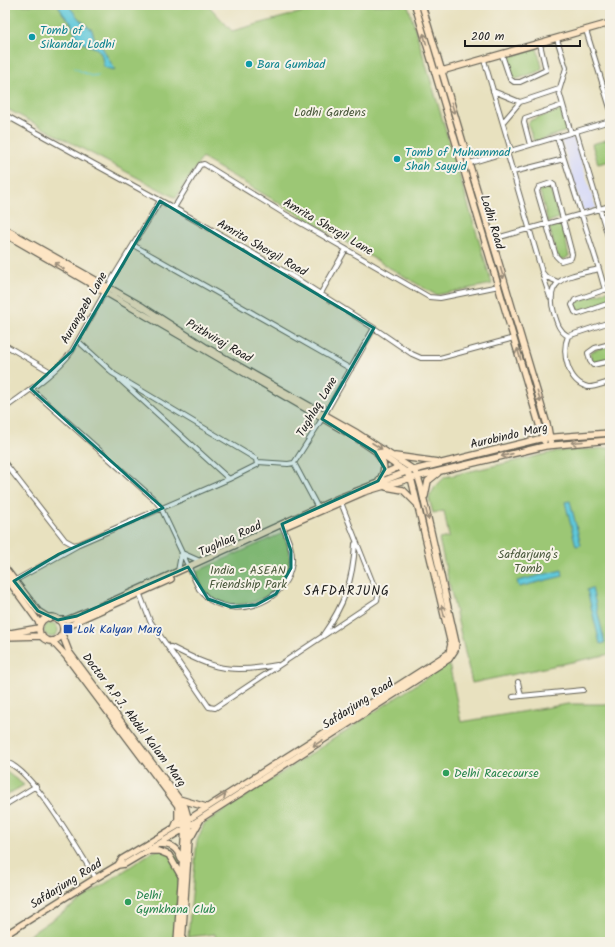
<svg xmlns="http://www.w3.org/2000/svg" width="615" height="947" font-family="Kalam,sans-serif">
<rect width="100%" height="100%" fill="#f7f3e8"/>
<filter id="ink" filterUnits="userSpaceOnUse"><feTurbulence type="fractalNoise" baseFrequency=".025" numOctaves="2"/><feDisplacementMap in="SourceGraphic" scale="8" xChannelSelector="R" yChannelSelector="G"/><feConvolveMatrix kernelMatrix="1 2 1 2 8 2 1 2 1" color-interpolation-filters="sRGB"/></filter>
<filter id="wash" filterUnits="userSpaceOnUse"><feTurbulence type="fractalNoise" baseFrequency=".012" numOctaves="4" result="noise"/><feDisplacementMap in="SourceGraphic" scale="16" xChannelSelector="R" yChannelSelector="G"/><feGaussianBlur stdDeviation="0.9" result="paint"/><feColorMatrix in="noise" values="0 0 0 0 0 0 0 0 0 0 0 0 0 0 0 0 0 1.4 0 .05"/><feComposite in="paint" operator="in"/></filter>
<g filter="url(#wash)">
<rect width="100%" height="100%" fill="#e8e1bf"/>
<path fill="#d4d8f9" d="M573,135L596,208L583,211L561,139Z"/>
<path fill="#9cc774" stroke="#5c7248" d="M5,5H208L232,31L328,5H408L492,284L436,295L202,158L176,198L7,109L5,104Z
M537,48L542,67L540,71L517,79L512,77L506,58Z
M561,110L567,131L534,142L528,124L531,120Z
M610,139V161L598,164L592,144Z
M549,185L559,218L548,222L539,188Z
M562,224L569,256L565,259H558L549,227Z
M610,290V302L584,311H578L575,302Z
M610,345V360L595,364L591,359L590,352Z
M610,448V654L472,683L439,539L449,537L444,511L433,513L429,498L435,487L445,477L559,451Z
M283,533C285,539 288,545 289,551C294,580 268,602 242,604C232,605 220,604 212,598C204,592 198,582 193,573Z
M44 630a7 7 0 1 1 14 0a7 7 0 1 1-14 0Z
M449,663L461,722L568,704H610V942H216L215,934L188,937L197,841L204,824Z
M5,771L24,785L5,796Z
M163,848L173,851L180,861L174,942H19L152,852Z"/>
<path fill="#5fc8da" stroke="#3e727b" d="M58,5H68L80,20L92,30L95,40L102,47L115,70L106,68L103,65C102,43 92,50 78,40L71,23L63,14Z
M570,501L581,545L576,546L565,502Z
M562,570L563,576L519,587L517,581Z
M592,588L605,643L600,644L587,590Z"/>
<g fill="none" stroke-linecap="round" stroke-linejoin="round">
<path stroke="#5fc8da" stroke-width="1" d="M74,68L91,76L99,75"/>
</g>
</g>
<g filter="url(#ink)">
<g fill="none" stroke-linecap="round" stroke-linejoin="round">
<defs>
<path id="street" d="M586,30L610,108
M557,39L566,68L559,91L571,133
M502,55L510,79L514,82H520L546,70L540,44
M484,60L511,151
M493,91L520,102L559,89
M5,115L174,208L289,274L374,328L412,354L421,358H440L514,338
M503,122L520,102
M576,131L610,243
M557,137L599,269C572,276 543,276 554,313C557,323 559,331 568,336
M530,145L524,122L525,118L563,105
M507,152L542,272L546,277L558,282
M470,163L610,121
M513,172L564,159
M551,183L554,185L572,254L571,258L561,261L556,256L537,191L539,187Z
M174,208L200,165L204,164L285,214L429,297L440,298L499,286
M493,239L610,206
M133,245L351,369
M599,269L605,290
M543,276L550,297
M610,288L575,300L572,305L575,312L578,314L610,303
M321,293L346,249
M610,322L568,336C561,353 568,382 588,387C594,388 604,383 610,382
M78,341L113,373
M610,344L595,348L588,353L590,361L593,365L610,361
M5,345L51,372
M119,379L229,479
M31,389L155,500L161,508L199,589C202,592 206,597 210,600C241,619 288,600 292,562C293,550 287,535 281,524
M5,408C28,391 55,374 72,351L114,276L160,201
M258,462L288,464L294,463L322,419L374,328
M5,463L65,540L74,545L79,544L229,479L257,465L256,459L112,373
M294,463L318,508
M182,553L200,561
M178,571L181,555
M14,581L77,546
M139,592L150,621L209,707L215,708L377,600L378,596L340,500
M323,635C344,605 353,581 355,544
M171,647C215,669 228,674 277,665
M518,682L521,696L583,690
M513,697L521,696
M5,762C32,767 79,853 96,878
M5,805L36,786"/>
<path id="secondary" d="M415,5L544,441
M422,5L548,428L551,445
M438,72L610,23
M5,229L143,307L207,348L357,433L414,470L418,477L421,487L456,643L455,650L449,659L194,823L125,864L118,865L96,878L5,935
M5,234L355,437L406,472L411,478L413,486L451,644L449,653L189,819L122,859L118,865
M378,455C386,464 385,471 379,481
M395,456L438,462
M383,474L399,467
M386,487L403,490L417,504
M425,496L428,481L438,473
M286,526L364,492L411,478L545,446L610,440
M5,568L38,611L49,618
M5,576L40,624
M39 629a12 12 0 1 1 24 0a12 12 0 1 1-24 0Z
M58,620H67L115,600L339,498L406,472L543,438L610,433
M63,631L79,620L171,579
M5,634L39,628
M62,634L69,652L185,807L190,825L182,942
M5,637L42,636
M52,641L66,656L182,811L185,828L177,942
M179,799L206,807
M174,828L178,819V806
M191,837L201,819
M159,844C170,844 177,847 181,859
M147,851H159L169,855L181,876"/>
</defs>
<use href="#street" stroke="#636155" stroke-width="6"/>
<use href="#secondary" stroke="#636155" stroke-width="8"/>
<use href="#street" stroke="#fff" stroke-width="4"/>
<use href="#secondary" stroke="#fde5c4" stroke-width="5.5"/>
</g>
<defs><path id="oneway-shaft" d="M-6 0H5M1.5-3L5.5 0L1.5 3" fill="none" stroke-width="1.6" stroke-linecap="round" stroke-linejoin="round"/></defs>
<g stroke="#988b78">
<use href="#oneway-shaft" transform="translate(425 39) rotate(-105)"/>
<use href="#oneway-shaft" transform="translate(453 108) rotate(73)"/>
<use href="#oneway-shaft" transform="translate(59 266) rotate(-149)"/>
<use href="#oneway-shaft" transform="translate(502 273) rotate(74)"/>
<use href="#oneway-shaft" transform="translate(519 354) rotate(-107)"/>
<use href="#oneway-shaft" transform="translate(539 397) rotate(74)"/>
<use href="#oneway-shaft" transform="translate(577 442) rotate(175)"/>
<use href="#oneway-shaft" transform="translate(377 446) rotate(33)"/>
<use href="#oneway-shaft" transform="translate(507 455) rotate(167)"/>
<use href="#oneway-shaft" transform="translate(427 514) rotate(77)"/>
<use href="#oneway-shaft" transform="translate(443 611) rotate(-103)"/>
<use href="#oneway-shaft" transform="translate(318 743) rotate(147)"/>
<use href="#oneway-shaft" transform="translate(221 797) rotate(-32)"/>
</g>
</g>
<path fill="#0f766e" fill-opacity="0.2" stroke="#0f766e" stroke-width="3" stroke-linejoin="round" d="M160,201L374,328L322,419L375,452L385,469L378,481L282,524L291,551V568L276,594L256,605L231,607L208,599L188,567L77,616L58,620L38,611L14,581L59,554L163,508L31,389L72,351Z"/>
<g fill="#0f9aa8" stroke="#f7f3e8" stroke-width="1.5">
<circle cx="32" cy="37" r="4"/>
<circle cx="249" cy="64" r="4"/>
<circle cx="397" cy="159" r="4"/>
</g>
<rect fill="#1a4fb4" stroke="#f7f3e8" stroke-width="1.5" x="63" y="624" width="10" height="10" rx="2"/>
<g fill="#2e9e5b" stroke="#f7f3e8" stroke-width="1.5">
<circle cx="446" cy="773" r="4"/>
<circle cx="128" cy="902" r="4"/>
</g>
<g text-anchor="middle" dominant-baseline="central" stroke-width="4" stroke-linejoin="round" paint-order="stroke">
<g font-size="12" fill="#0d838f" stroke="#f7f3e8" text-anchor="start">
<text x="40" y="30">Tomb of<tspan x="40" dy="14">Sikandar Lodhi</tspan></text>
<text x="257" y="64">Bara Gumbad</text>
<text x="405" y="152">Tomb of Muhammad<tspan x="405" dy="14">Shah Sayyid</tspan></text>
</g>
<g font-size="12" fill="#49583b" stroke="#f7f3e8">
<text x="330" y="112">Lodhi Gardens</text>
<text x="528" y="554">Safdarjung's<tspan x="528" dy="14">Tomb</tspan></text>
<text x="248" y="570">India - ASEAN<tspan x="248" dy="14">Friendship Park</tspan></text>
</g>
<g font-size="12" fill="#1c1c1c" stroke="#f7f3e8">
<text transform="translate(492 222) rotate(73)">Lodhi Road</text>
<text transform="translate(328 227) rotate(30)">Amrita Shergil Lane</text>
<text transform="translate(262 248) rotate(30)">Amrita Shergil Road</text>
<text transform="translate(84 308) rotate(-60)">Aurangzeb Lane</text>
<text transform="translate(219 341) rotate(30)">Prithviraj Road</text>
<text transform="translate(317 407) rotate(-59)">Tughlaq Lane</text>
<text transform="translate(509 436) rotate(-13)">Aurobindo Marg</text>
<text transform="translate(230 539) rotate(-25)">Tughlaq Road</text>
<text transform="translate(358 704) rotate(-33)">Safdarjung Road</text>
<text transform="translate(134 720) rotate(53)">Doctor A.P.J. Abdul Kalam Marg</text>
<text transform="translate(66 884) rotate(-32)">Safdarjung Road</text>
</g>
<g font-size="12" fill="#164399" stroke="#f7f3e8" text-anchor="start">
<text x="77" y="629">Lok Kalyan Marg</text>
</g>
<g font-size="12" fill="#27864d" stroke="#f7f3e8" text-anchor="start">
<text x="454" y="773">Delhi Racecourse</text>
<text x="136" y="895">Delhi<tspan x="136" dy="14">Gymkhana Club</tspan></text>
</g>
<g font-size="13" letter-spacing="1" fill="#1c1c1c" stroke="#f7f3e8">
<text x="347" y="591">SAFDARJUNG</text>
</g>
</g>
<rect width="615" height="947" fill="none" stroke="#f7f3e8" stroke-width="20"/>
<path d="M465 40v6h115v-6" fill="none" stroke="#1c1c1c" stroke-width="2"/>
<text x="471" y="40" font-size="12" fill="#1c1c1c" stroke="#f7f3e8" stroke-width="3" paint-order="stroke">200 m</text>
</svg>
